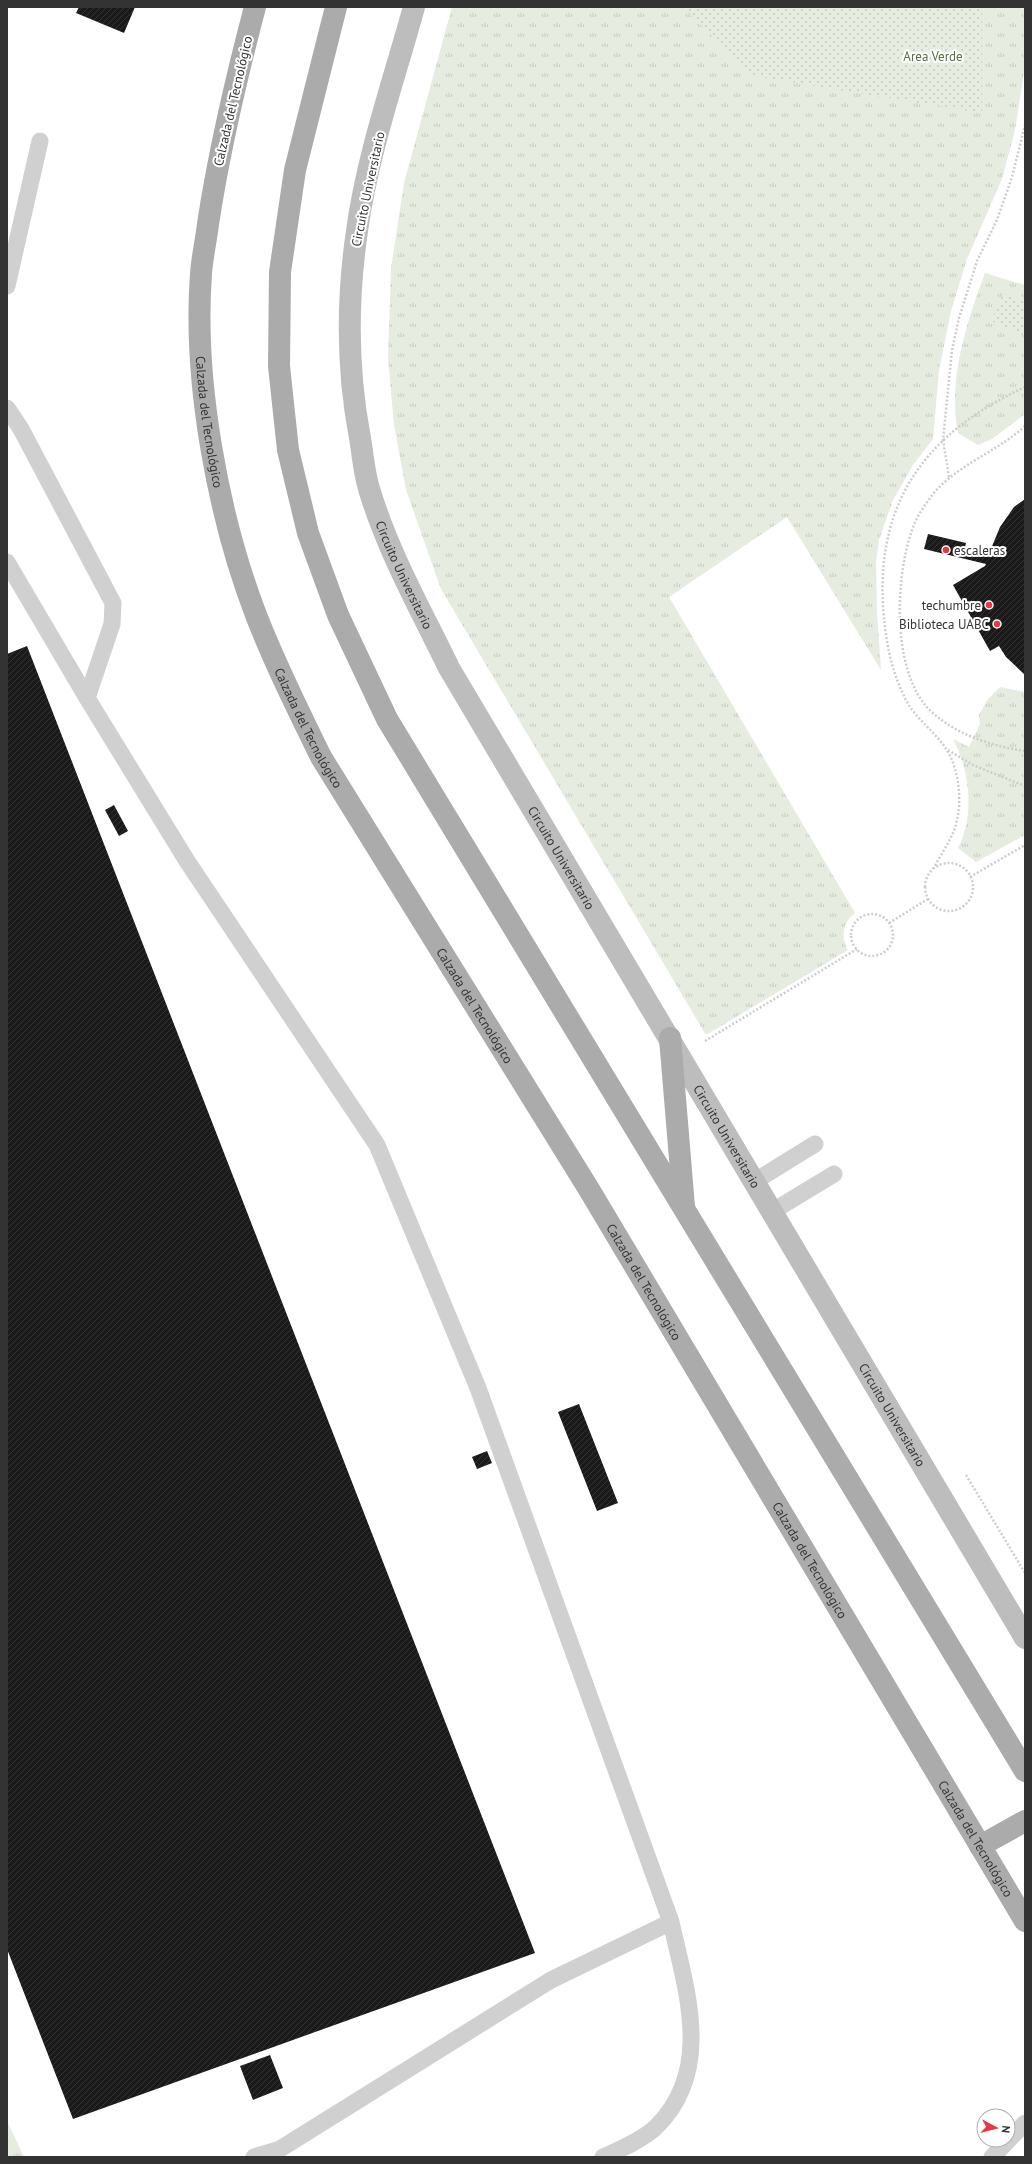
<svg xmlns="http://www.w3.org/2000/svg" width="1032" height="2164" font-family="'PT Sans',sans-serif">
<defs>
<pattern id="grass-tufts" width="24" height="20" patternUnits="userSpaceOnUse"><rect width="24" height="20" fill="#e6ecdf"/><path d="M3 7l-1-3M5 7V3M7 7l1-3M15 17l-1-3M17 17v-4M19 17l1-3" fill="none" stroke="#c6cbc0"/></pattern>
<pattern id="park-dots" width="8" height="8" patternUnits="userSpaceOnUse"><rect width="8" height="8" fill="#e6ecdf"/><path d="M2 2h.1M6 6h.1" fill="none" stroke="#c6cbc0" stroke-width="1.8" stroke-linecap="round"/></pattern>
<pattern id="building-hatch" width="6" height="6" patternUnits="userSpaceOnUse"><rect width="6" height="6" fill="#1a1a1a"/><path d="M-1 1l2-2M0 6l6-6M5 7l2-2" fill="none" stroke="#333"/></pattern>
</defs>
<rect width="100%" height="100%" fill="#fff"/>
<path fill="url(#grass-tufts)" d="M452,7H1025V66L1015,130L1002,179L967,259L951,311L939,370L933,439L913,465L893,500L879,540L876,562L877,613L881,670L787,517L669,597L855,913C843,922 840,937 848,950L706,1035L441,589L406,490L394,425L388,358L391,268L404,183Z
M985,273L1025,285V414L992,439L978,445L958,433C948,378 966,325 985,273Z
M1000,687L1025,692V835L976,862L958,848C975,815 970,771 953,739L969,747L980,724L979,715L988,699Z
M7,2121L24,2157H7Z"/>
<path fill="url(#park-dots)" d="M683,7H982V113L752,76Z
M1003,294L1025,301V335L991,321Z"/>
<path fill="url(#building-hatch)" d="M79,7H135L124,33L76,13Z
M1025,499V675L1006,657L999,646L990,651L953,585L985,566L986,564L924,549L928,534L966,543L964,551L988,556L1000,527L1014,507Z
M27,646L535,1953L73,2119L7,1949V654Z
M114,805L128,831L119,836L105,810Z
M579,1404L618,1503L597,1511L558,1412Z
M487,1451L492,1463L477,1469L472,1457Z
M270,2055L283,2088L253,2100L240,2066Z"/>
<g fill="none" stroke-linecap="round" stroke-linejoin="round">
<path stroke="#cdcdcd" stroke-width="2.5" stroke-dasharray="2 2" stroke-linecap="butt" d="M1025,426C997,452 958,464 933,494C924,506 915,519 911,533C895,581 891,678 934,714C960,736 992,746 1025,751
M949,477L943,440L952,350L959,318L977,261L997,220L1012,177L1025,125
M948,750L973,765L1025,786
M925 887a24 24 0 1 1 48 0a24 24 0 1 1-48 0Z
M933,869C939,858 947,846 952,835C961,817 961,788 955,769C946,735 916,724 904,696C890,667 885,637 883,605C877,497 930,431 1025,387
M970,877L1025,845
M851 935a21 21 0 1 1 42 0a21 21 0 1 1-42 0Z
M889,923L928,899
M705,1041L857,949
M966,1475L1025,1573"/>
<path stroke="#d0d0d0" stroke-width="17" d="M7,286L40,141
M7,408L21,429L113,603L112,624L87,698
M7,562L87,698L187,861L377,1145L478,1388L671,1922C686,1990 714,2070 656,2127C644,2139 619,2150 603,2157
M755,1181L815,1144
M773,1211L834,1174
M254,2157L280,2149L551,1980L671,1922
M992,2157L1025,2123"/>
<path stroke="#bdbdbd" stroke-width="22" id="s1" d="M414,7C394,80 367,156 357,231C347,299 347,370 360,438C363,455 364,475 370,492C389,554 421,610 449,668L1025,1638"/>
<g stroke="#ababab" stroke-width="22">
<path id="s2" d="M255,7C236,79 219,151 208,224C206,241 202,258 201,274C193,381 218,516 256,615C275,664 298,710 321,757L590,1191L1025,1921"/>
<path d="M336,7L295,170L280,272L279,366L288,450L308,533L338,615L387,719L1025,1771"/>
<path d="M670,1038L684,1207"/>
<path d="M980,1846L1025,1821"/>
</g>
</g>
<g fill="#e63946" stroke="#fff" stroke-width="1.5">
<circle cx="946" cy="550" r="4"/>
<circle cx="989" cy="605" r="4"/>
<circle cx="997" cy="624" r="4"/>
</g>
<g text-anchor="middle" dominant-baseline="central" stroke-width="4" stroke-linejoin="round" paint-order="stroke">
<g font-size="13" fill="#56703f" stroke="#fff">
<text x="933" y="56">Area Verde</text>
</g>
<g font-size="13" fill="#333" stroke="#fff">
<text transform="translate(233 101) rotate(-77)">Calzada del Tecnológico</text>
<text transform="translate(368 189) rotate(-78)">Circuito Universitario</text>
<text stroke="none"><textPath href="#s2" startOffset="421">Calzada del Tecnológico</textPath></text>
<text stroke="none"><textPath href="#s1" startOffset="584">Circuito Universitario</textPath></text>
<text stroke="none"><textPath href="#s2" startOffset="745">Calzada del Tecnológico</textPath></text>
<text stroke="none"><textPath href="#s1" startOffset="908">Circuito Universitario</textPath></text>
<text stroke="none"><textPath href="#s2" startOffset="1069">Calzada del Tecnológico</textPath></text>
<text stroke="none"><textPath href="#s1" startOffset="1232">Circuito Universitario</textPath></text>
<text stroke="none"><textPath href="#s2" startOffset="1393">Calzada del Tecnológico</textPath></text>
<text stroke="none"><textPath href="#s1" startOffset="1556">Circuito Universitario</textPath></text>
<text stroke="none"><textPath href="#s2" startOffset="1717">Calzada del Tecnológico</textPath></text>
<text stroke="none"><textPath href="#s2" startOffset="2041">Calzada del Tecnológico</textPath></text>
</g>
<g font-size="13" fill="#333" stroke="#fff" text-anchor="end">
<text x="954" y="550" text-anchor="start">escaleras</text>
<text x="981" y="605">techumbre</text>
<text x="989" y="624">Biblioteca UABC</text>
</g>
</g>
<rect width="1032" height="2164" fill="none" stroke="#333333" stroke-width="16"/>
<g transform="translate(996 2128) rotate(97)"><circle r="19" fill="#ffffff" stroke="#adadad"/>
<path d="M0-3L7 15L0 10L-7 15Z" fill="#e63946"/>
<text y="-6" font-size="11" font-weight="bold" text-anchor="middle" fill="#333333">N</text>
</g>
</svg>
